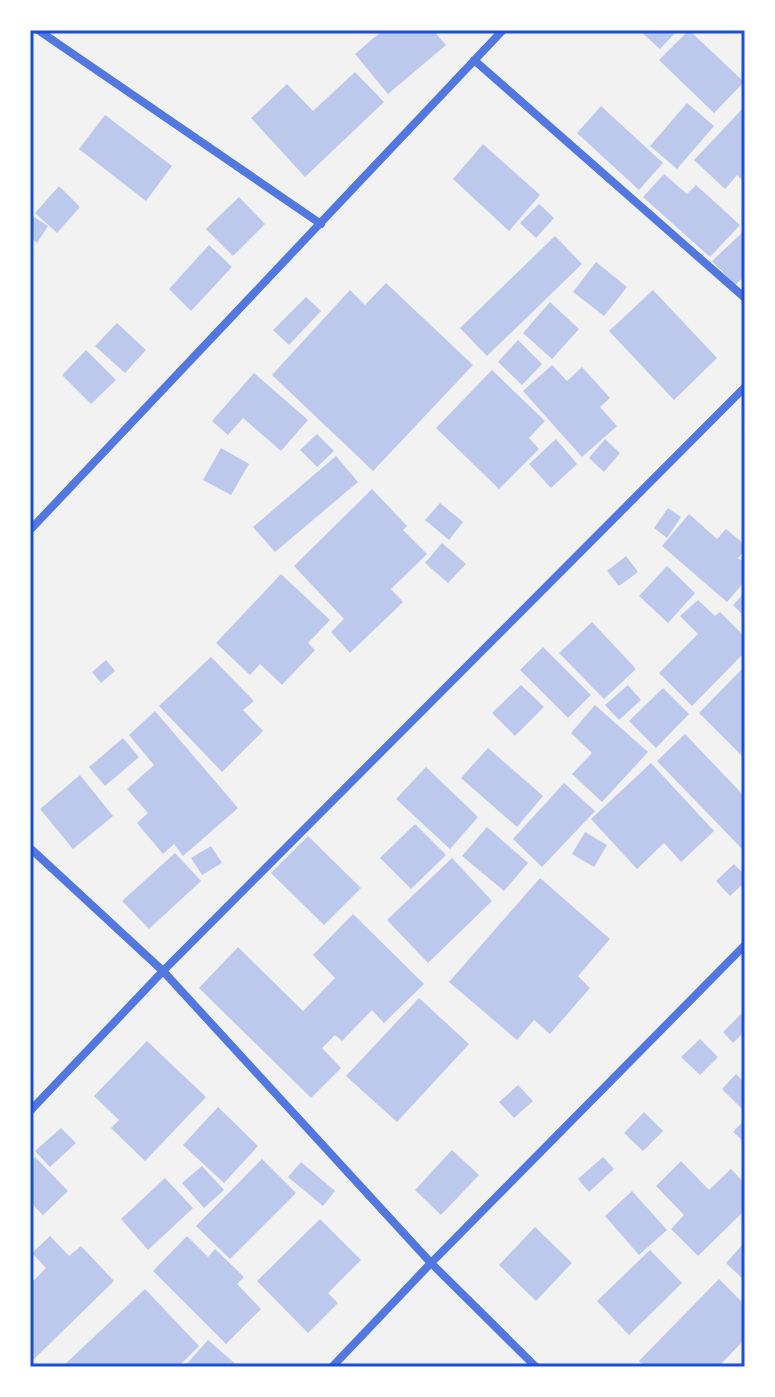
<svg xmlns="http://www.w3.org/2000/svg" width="775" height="1397" font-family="Overpass,sans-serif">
<rect width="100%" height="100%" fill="#f2f2f2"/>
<path fill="#bdc9ec" d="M383,30H433L446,45L388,94L355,54Z
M639,30H678L660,49Z
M689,30L744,82L714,113L659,60Z
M355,72L384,102L305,177L251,118L287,84L313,111Z
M687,103L714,126L677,169L650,146Z
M601,106L663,163L639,190L577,133Z
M745,106V183L737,175L725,189L694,160Z
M105,115L172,166L146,201L79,149Z
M483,144L540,195L509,231L453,179Z
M664,174L687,194L696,185L740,225L710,257L643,197Z
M59,186L80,207L57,233L35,213Z
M239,197L265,224L233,256L206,229Z
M539,204L554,218L536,238L520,223Z
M31,215L48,226L37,243L30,238Z
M745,230V276L735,285L712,261Z
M555,236L582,264L487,356L460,328Z
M209,245L232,267L191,311L169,289Z
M596,262L627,287L604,316L573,292Z
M386,283L473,365L373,471L272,375L350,290L365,305Z
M653,290L717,358L674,400L609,331Z
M306,297L321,311L289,345L273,330Z
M550,302L579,329L552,359L523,333Z
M117,323L146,350L125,373L95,346Z
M518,340L542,364L522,385L498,362Z
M86,350L116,380L91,404L62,375Z
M552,365L567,381L582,367L610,398L600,407L617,426L582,457L523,391Z
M492,370L545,421L529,438L539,449L499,489L436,428Z
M254,373L308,420L281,451L243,418L228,435L212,421Z
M317,434L334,451L317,467L300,450Z
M556,439L577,464L551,488L529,464Z
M605,439L620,453L604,472L589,458Z
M221,448L249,464L231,495L203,480Z
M336,456L358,482L275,552L253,527Z
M372,489L407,526L403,530L427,554L391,589L403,602L350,653L331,632L344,619L294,566Z
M440,503L463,522L449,540L425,520Z
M668,508L681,517L667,538L654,528Z
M689,514L717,539L726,529L745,545V550L738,558L745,563V581L727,602L662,546Z
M442,543L466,564L448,583L425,563Z
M626,556L638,572L619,586L607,571Z
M667,566L695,593L668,623L639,596Z
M281,574L330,620L308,643L315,650L282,685L260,664L250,675L216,643Z
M745,592V617L733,605Z
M698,600L715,616L720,612L745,637V652L692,706L659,673L698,634L680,616Z
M592,622L636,669L604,699L559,653Z
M543,647L591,695L568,718L520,670Z
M211,657L254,701L243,710L263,731L222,772L159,706Z
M106,660L115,671L101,683L92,672Z
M745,666V759L699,713Z
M521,685L544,707L515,736L492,713Z
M628,685L641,700L619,720L605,705Z
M663,688L689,714L656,748L629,721Z
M595,705L648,752L602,802L572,774L592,753L571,733Z
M155,711L238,808L183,856L174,844L163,854L137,823L148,813L127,789L154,765L129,735Z
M685,734L745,797V852L657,761Z
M123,738L139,757L105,786L89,767Z
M488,748L543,796L517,827L461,778Z
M651,763L714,831L681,862L664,843L637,869L591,819Z
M426,767L478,817L450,849L396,799Z
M80,775L113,816L73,849L40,809Z
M564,783L595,811L542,867L513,839Z
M415,824L446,855L411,889L380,858Z
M487,827L528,863L504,891L462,856Z
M585,832L607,845L594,867L572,854Z
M308,836L361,888L324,925L271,873Z
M211,846L222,863L202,875L191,858Z
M175,853L201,881L149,929L122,901Z
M452,858L492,901L428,963L387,920Z
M734,864L745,875V882L730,896L716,881Z
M540,878L610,939L578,976L590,988L550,1034L534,1020L517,1040L449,982Z
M353,914L424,984L384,1023L372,1010L342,1041L335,1035L322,1048L341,1068L311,1098L199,988L238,947L303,1011L335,978L313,955Z
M419,998L469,1044L397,1122L346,1076Z
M745,1010V1031L733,1043L723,1032Z
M700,1039L718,1057L700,1075L681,1057Z
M147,1041L206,1097L145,1161L111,1128L119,1120L94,1096Z
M736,1074L745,1083V1108L743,1110L722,1089Z
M518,1085L533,1101L514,1118L499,1102Z
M218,1107L258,1146L224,1183L183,1145Z
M644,1112L663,1131L643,1151L624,1133Z
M745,1119V1143L733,1132Z
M61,1128L76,1143L50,1167L35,1151Z
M452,1150L479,1175L441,1215L415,1190Z
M35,1157L68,1191L43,1215L30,1202V1163Z
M603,1157L614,1169L589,1192L578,1179Z
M262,1159L296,1193L230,1259L196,1226Z
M681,1161L709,1190L731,1169L745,1184V1210L698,1256L671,1229L684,1215L656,1186Z
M301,1162L335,1191L323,1206L288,1177Z
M202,1166L224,1190L204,1208L182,1183Z
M165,1178L193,1208L148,1250L121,1219Z
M632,1191L667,1230L639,1255L605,1216Z
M320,1219L361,1260L328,1293L338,1303L308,1333L257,1281Z
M535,1227L572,1263L536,1301L499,1265Z
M50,1236L69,1256L81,1246L114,1281L30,1363V1284L46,1268L32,1253Z
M187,1236L208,1257L215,1249L244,1277L237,1284L261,1309L226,1344L153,1271Z
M745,1242V1281L726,1263Z
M650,1250L682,1283L629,1335L597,1301Z
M719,1279L745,1305V1339L718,1367H646L639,1361Z
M145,1289L199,1346L178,1367H62Z
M208,1340L239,1367H184Z"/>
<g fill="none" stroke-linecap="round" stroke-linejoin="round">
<path stroke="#5277de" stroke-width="8" d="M38,30L321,224
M474,60L745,298
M30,530L503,30
M30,848L163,971L431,1263L536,1367
M30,1111L163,971L745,387
M332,1367L431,1263L745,945"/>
</g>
<rect width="775" height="1397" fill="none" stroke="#ffffff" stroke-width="64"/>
<rect x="32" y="32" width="711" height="1333" fill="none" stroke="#1d4ed8" stroke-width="3"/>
</svg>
